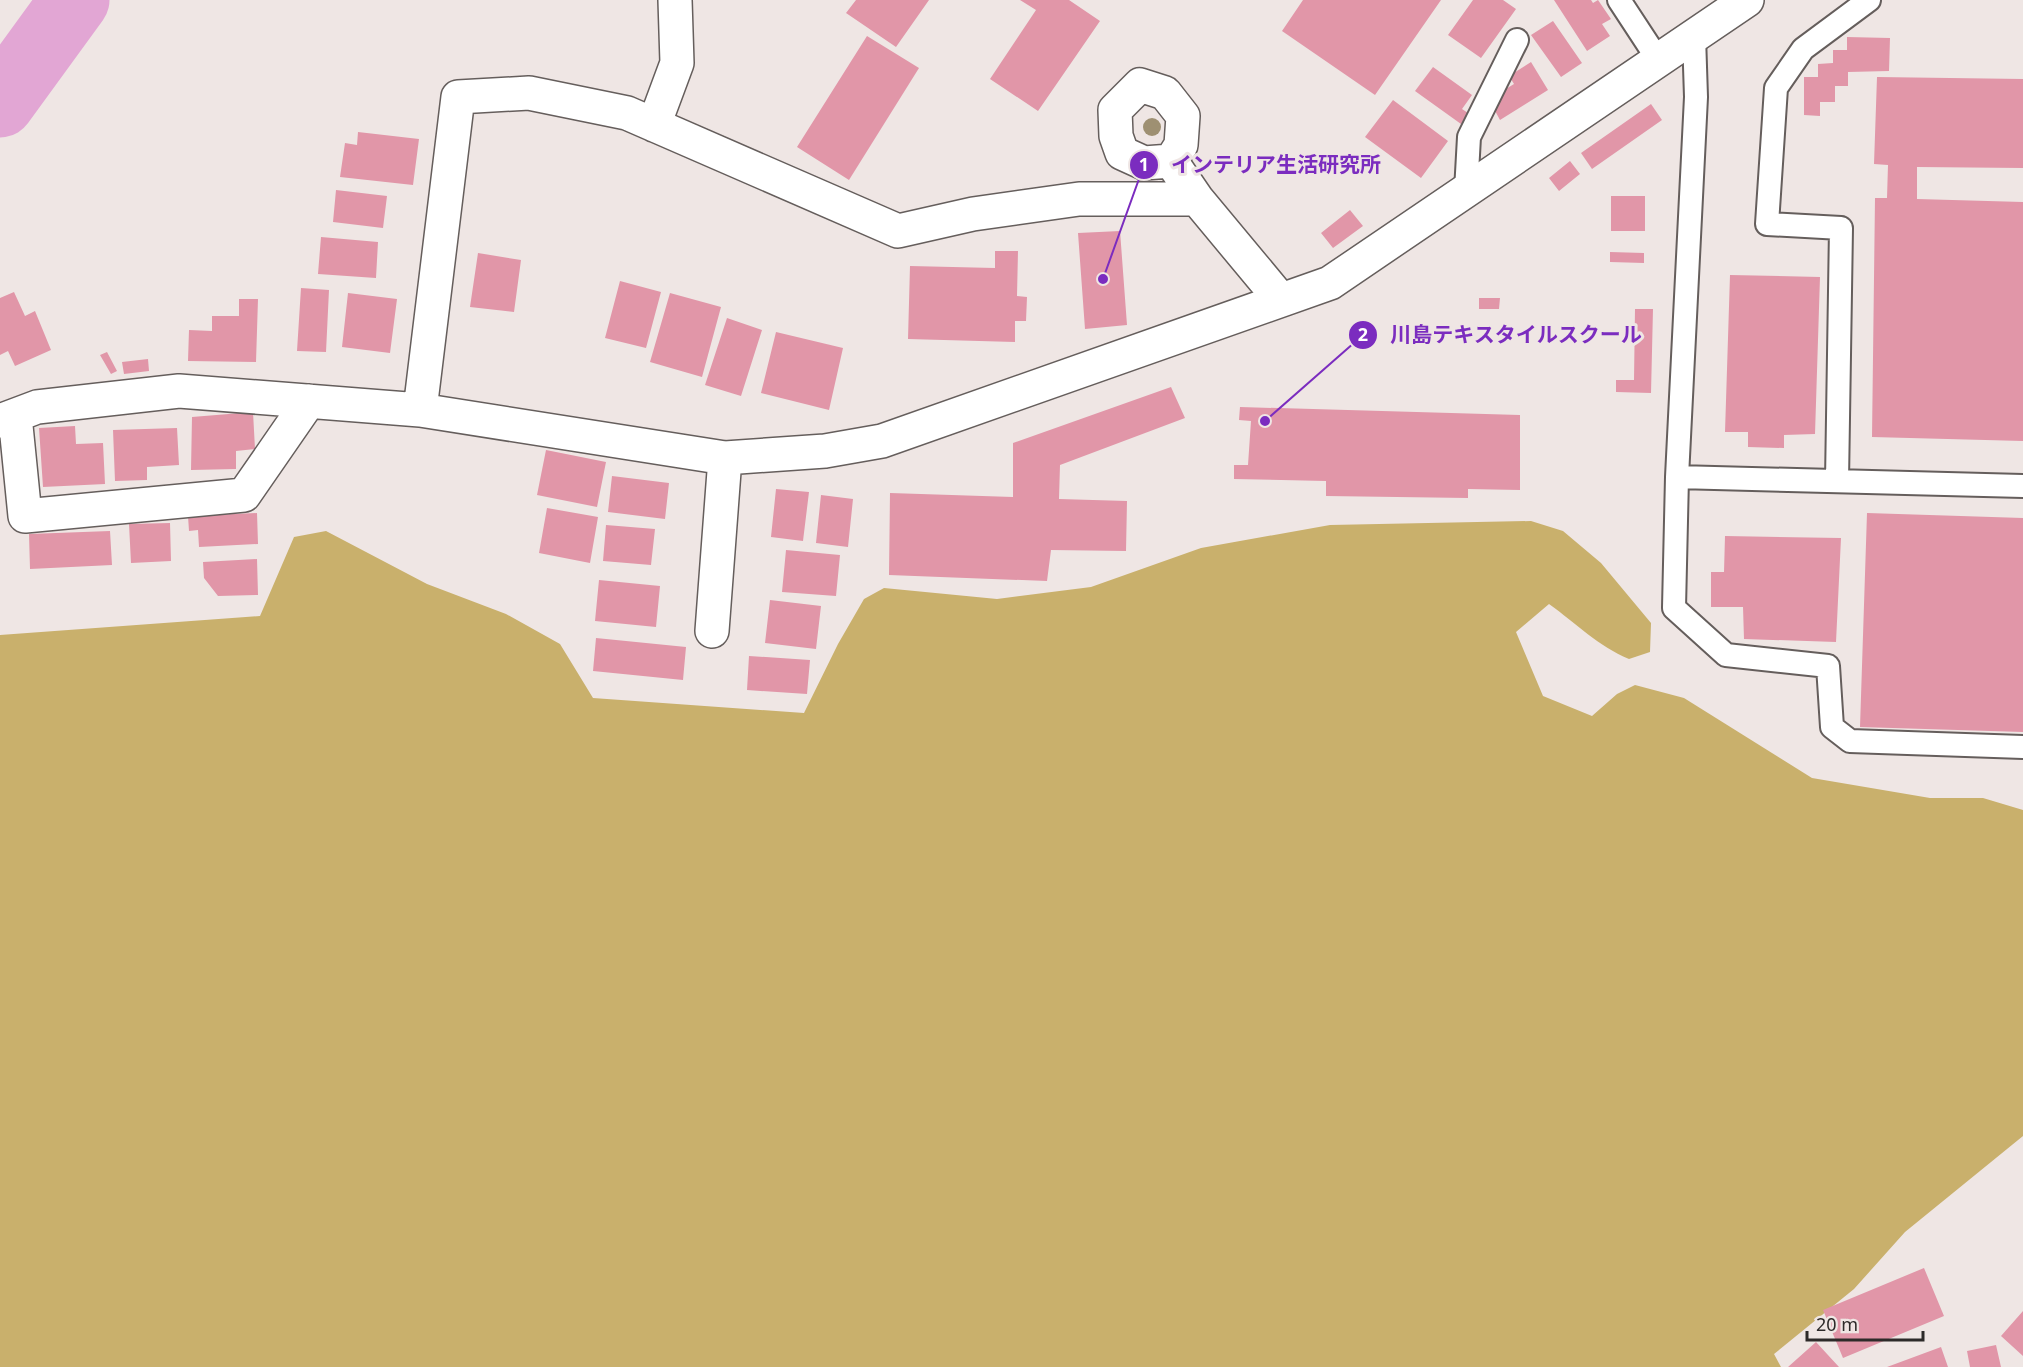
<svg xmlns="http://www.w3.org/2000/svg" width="2023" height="1367" font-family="'Noto Sans','Noto Sans JP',sans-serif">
<rect width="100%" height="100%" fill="#efe6e4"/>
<path fill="#c9b06c" d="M1531,521L1563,531L1601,563L1651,623L1650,652L1629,659C1598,646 1577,624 1549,604L1516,632L1543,696L1592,716L1617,694L1635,685L1684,698L1812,778L1930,798H1983L2023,810V1136L1905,1232L1854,1289L1774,1354L1781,1367H0V635L260,616L294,537L326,531L427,584L506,614L560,644L593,698L804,713L838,644L864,599L884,588L997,599L1091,587L1201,548L1330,525Z"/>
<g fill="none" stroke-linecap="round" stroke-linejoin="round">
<path stroke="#e2a6d4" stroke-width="69" d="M0,103L75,0"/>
</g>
<path fill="#e196a8" d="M856,0H929L896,47L846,13Z
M1020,0H1069L1100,21L1038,111L990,79L1036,10Z
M1303,0H1441L1375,95L1282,31Z
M1473,0H1503L1516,9L1481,58L1448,35Z
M1554,0H1591L1593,3L1598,0L1611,19L1602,24L1610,36L1587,51Z
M1553,21L1582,63L1561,77L1531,35Z
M867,36L919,68L849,180L797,147Z
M1847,37L1890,38L1889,71L1848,72V86H1835V102H1820V116L1804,115V77H1818V64L1833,63V50H1847Z
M1531,62L1548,90L1500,120L1493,107L1500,102L1496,95L1514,84L1509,76Z
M1433,67L1472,95L1462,109L1468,113L1461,124L1415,91Z
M1877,77L2023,79V168L1917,167V199L2023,202V441L1872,437L1875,198H1887L1888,165L1874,164Z
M1393,100L1448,141L1421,178L1365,137Z
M1651,104L1662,120L1592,169L1581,153Z
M358,132L419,139L413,185L340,177L345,143L357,145Z
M1570,161L1580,174L1559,191L1549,178Z
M336,190L387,196L383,228L333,222Z
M1611,196H1645V231H1611Z
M1350,210L1363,226L1333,248L1321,233Z
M1120,231L1127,325L1085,329L1078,233Z
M321,237L378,242L376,278L318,274Z
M995,251H1018L1017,296L1027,297L1026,321H1015V342L908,339L910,266L995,268Z
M1610,252L1644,253V263L1610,262Z
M478,253L521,260L514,312L470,307Z
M1730,275L1820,277L1815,434L1784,435V448L1748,447V432H1725Z
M620,281L661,292L646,348L605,338Z
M301,288L329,290L326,352L297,351Z
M14,292L25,316L35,311L51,350L15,366L8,351L0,355V298Z
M348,293L397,299L390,353L342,347Z
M670,293L721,307L702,377L650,362Z
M1479,298H1500L1499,309H1479Z
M239,299H258L256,362L188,361L189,330L212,331V316H239Z
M1635,309H1653L1651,393L1616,392V380H1634Z
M727,318L762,330L741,396L705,385Z
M776,332L843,348L829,410L761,393Z
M107,352L117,371L111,374L100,355Z
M148,359L149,371L124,374L122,362Z
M1171,387L1185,418L1060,465L1059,499L1127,501L1126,551L1051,550L1047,581L889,575L890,493L1013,497V443Z
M1240,407L1520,415V490L1468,489V498L1326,496V481L1234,479V465H1248L1251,421L1239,420Z
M253,412L255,449L236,451V469L191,470L192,417Z
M75,426L76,444L103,443L105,484L43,487L39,428Z
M177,428L179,465L147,467V480L115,481L113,430Z
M546,450L606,462L597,507L537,495Z
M612,476L669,483L665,519L608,512Z
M776,489L809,492L803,541L771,537Z
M821,495L853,499L848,547L816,543Z
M547,508L598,517L590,563L539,553Z
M257,513L258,544L199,547L198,530L189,531L188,516Z
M1867,513L2023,518V732L1860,727Z
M170,523L171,561L131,563L129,524Z
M606,525L655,529L651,565L603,561Z
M110,531L112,565L30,569L29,534Z
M1725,536L1841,538L1836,642L1744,639L1743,607H1711V572H1724Z
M786,550L840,555L836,596L782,592Z
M257,559L258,595L218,596L204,578L203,562Z
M599,580L660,586L656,627L595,621Z
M770,600L821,606L816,649L765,643Z
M596,638L686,647L683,680L593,671Z
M749,656L810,660L807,694L747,690Z
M1924,1268L1944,1316L1843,1358L1823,1310Z
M2023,1311V1356L2001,1336Z
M1816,1342L1839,1367H1788Z
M1996,1345L2001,1367H1970L1967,1351Z
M1941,1347L1948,1367H1887Z"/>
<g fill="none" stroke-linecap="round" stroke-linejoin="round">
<defs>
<path id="service" d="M1619,0L1659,61
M1694,36L1696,97L1677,477L1674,608L1726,655L1828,666L1832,727L1850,741L2023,747
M1466,191L1469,137L1517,40
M1677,477L2023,486
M1837,481L1841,228L1767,224L1776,88L1803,49L1869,0"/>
<path id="minor" d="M654,125L677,63L675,0
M1171,161L1144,163L1122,153L1116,136L1115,110L1140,85L1165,93L1183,116L1181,145L1171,161L1197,199
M420,410L458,97L529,93L627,113L898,231L973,214L1079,199H1197L1281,300
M15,416L25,516L244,495L309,401
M0,421L37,407L179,391L420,410L725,458L825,451L882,441L1330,283L1747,0
M712,631L725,458"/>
</defs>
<use href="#service" stroke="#655e5c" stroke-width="26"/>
<use href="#minor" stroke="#655e5c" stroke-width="36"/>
<use href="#service" stroke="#fff" stroke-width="22"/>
<use href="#minor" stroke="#fff" stroke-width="33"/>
</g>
<circle fill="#9e9072" cx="1152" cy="127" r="9"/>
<path fill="none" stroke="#7b2cbf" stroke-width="2" d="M1103 279L1144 165M1265 421L1363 335"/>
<g fill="#7b2cbf" stroke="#efe6e4" stroke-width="2">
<circle cx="1103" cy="279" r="6"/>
<circle cx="1265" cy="421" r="6"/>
<circle cx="1144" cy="165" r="15"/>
<circle cx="1363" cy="335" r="15"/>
</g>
<g font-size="18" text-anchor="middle" font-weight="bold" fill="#fff">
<text x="1144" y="171">1</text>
<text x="1363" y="341">2</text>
</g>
<g font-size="21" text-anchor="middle" font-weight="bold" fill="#7b2cbf" stroke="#efe6e4" stroke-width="6" stroke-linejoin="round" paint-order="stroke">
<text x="1276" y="172">インテリア生活研究所</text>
<text x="1516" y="342">川島テキスタイルスクール</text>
</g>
<path d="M1807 1331v9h116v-9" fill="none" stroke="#2d2a29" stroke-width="3"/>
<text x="1816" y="1331" font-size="18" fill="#2d2a29" stroke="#efe6e4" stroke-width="4.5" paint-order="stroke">20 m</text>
</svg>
